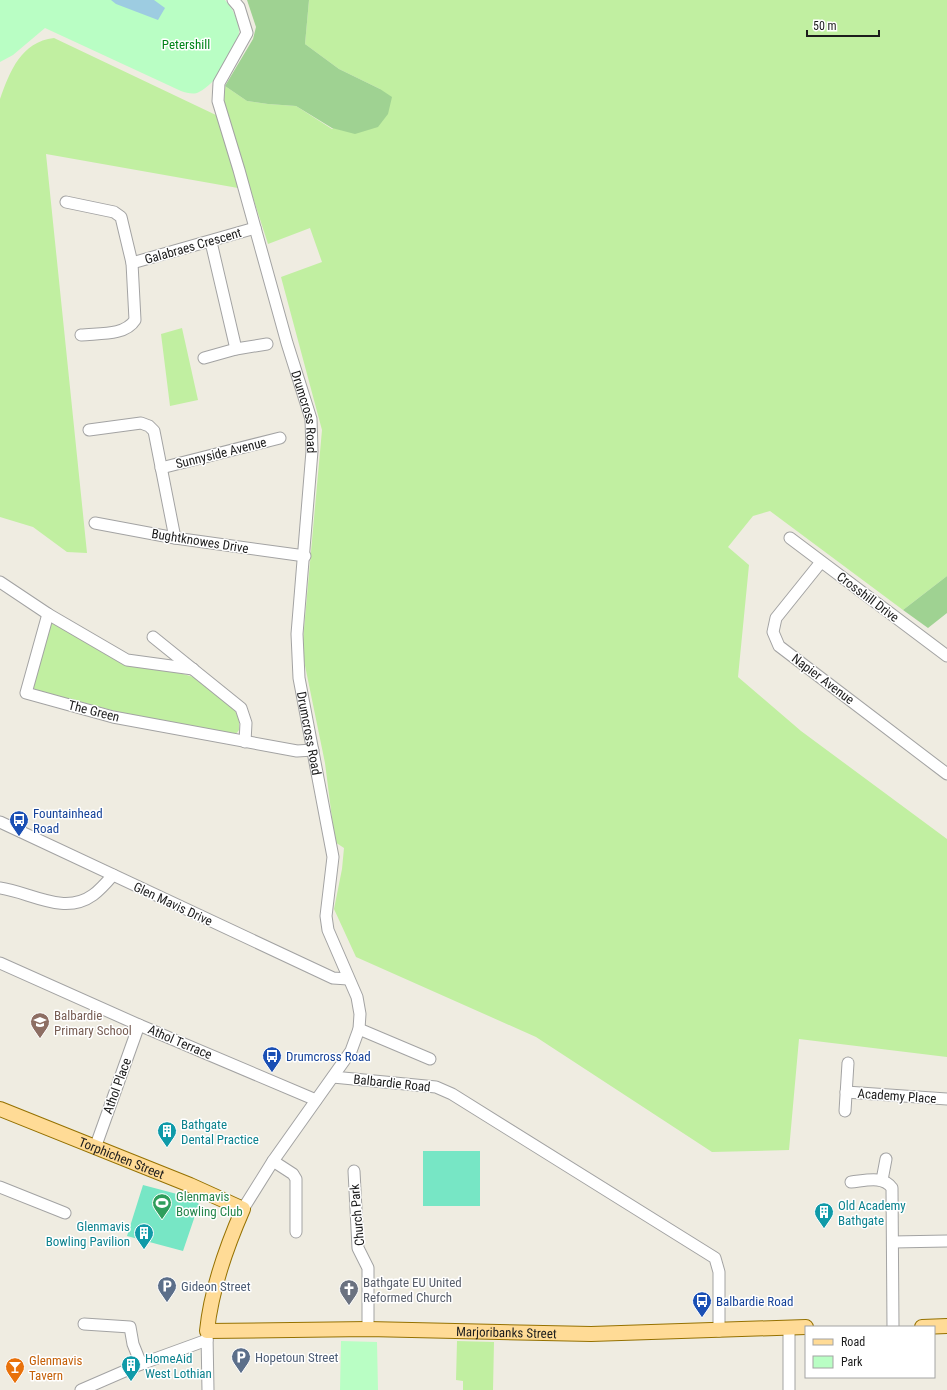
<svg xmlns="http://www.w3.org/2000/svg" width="947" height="1390" font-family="'Roboto Condensed',sans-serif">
<rect width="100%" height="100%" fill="#efece1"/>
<path fill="#c1efa1" d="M309,0H947V576L903,610L770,511L753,516L728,547L749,565L738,677L801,731L947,839V1057L799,1039L789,1150L712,1152L536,1037L356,957L334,909L342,869L344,848L335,842L325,763L302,651L322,430L281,277L322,262L310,228L268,244L225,111L223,98L225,86L247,101L268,104L296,106L332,129L380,89L339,69L305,44Z
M54,38L218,116L238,188L46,154L87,553L67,552L33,527L0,517V99C10,71 21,42 54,38Z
M182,328L198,400L170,406L161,334Z
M53,623H56L124,665L176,672L197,678L235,710L239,720V730L235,735L142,718L35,690L33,687L50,625Z
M457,1341L494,1342L493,1390H463V1381L456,1380Z"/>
<path fill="#9fd292" d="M247,0H309L305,44L339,69L380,89L392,97L388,114L378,127L355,134L332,128L296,106L268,104L247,101L225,86L253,39L256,27Z
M947,576V613L928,628L903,610Z"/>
<path fill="#b9fec4" d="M0,0H225C233,9 238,19 239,31C239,50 216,84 199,92C194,95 187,93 181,91L45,28L13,55L0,62Z
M341,1341L377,1342L378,1390H340Z"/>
<path fill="#77e6c5" d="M423,1151H480V1206H423Z
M143,1185L192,1198L199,1204L183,1251L127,1236Z"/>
<path fill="#9dcce1" d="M111,0H154L165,8L158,20L116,4Z"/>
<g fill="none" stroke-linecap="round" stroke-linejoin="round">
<defs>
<g id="minor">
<path id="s1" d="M233,0L239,7L247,33L219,83L218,101L239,170L287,343L311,419L312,451L297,634L299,678L333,857L326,916L328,930L357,997L360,1014L359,1029L351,1051L273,1161L243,1209"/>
<path d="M66,202L114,212L121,217L132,263L135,320C125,336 98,333 81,335"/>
<path d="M211,242L236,349"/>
<path d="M132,263L255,228"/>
<path d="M204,358L236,349L267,344"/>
<path d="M89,430L141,423L149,426L154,431L175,538"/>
<path d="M161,468L280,438"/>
<path d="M95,523L175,538L305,556"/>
<path d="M790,538L947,656"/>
<path d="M821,562L776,618L773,632L779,646L947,774"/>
<path d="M0,582L48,614L127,660L193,669"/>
<path d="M48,614L26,693L113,717L297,751L313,750"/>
<path d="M153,637L241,708L246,723L245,742"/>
<path d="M0,822L333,978L348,979"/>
<path d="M0,888C30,892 64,916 93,895C100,890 107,882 113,875"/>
<path d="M0,963L139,1025L316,1100"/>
<path d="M359,1029L430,1059"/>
<path d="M333,1077L436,1087L452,1094L715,1258L719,1272V1331"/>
<path d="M846,1092L947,1099"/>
<path d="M845,1111L848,1063"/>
<path d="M95,1148L139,1025"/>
<path d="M273,1161L293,1174L296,1179V1232"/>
<path d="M354,1171L358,1248L368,1268V1329"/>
<path d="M882,1180L886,1159"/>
<path d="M851,1182C864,1181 883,1175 892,1188L893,1327"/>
<path d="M0,1187L65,1213"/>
<path d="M893,1242L947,1241"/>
<path d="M84,1324L130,1327L133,1344L141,1364"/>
<path d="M789,1327V1390"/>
<path d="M207,1335L208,1390"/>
<path d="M81,1390L141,1364L207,1340"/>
</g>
<g id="major">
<path id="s2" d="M0,1109L190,1185L243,1209C226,1248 211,1290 207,1331L368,1329L591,1334L806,1327"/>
<path d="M922,1327L947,1326"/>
</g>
</defs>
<use href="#minor" stroke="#a3a3a3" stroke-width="13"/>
<use href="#major" stroke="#957100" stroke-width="16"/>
<use href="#minor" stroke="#fff" stroke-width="11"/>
<use href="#major" stroke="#ffdb96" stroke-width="14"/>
</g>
<defs>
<symbol id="bus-pin" viewBox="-11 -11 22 30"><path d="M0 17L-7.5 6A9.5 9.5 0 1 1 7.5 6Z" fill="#1a4fb4" stroke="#fff"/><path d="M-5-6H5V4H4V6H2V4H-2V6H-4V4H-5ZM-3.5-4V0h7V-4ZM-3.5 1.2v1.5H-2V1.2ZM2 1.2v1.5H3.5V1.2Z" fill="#fff"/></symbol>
<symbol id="school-pin" viewBox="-11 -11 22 30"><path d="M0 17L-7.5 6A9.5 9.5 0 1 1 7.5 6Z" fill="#8d6e63" stroke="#fff"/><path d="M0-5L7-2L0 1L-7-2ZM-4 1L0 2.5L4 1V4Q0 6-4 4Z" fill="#fff"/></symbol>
<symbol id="building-pin" viewBox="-11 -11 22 30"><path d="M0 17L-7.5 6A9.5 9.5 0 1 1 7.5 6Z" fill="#0f9aa8" stroke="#fff"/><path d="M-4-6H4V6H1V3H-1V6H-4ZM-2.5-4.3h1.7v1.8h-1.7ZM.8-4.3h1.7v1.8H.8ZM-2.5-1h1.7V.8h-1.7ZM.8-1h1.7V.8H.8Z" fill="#fff"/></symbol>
<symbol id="stadium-pin" viewBox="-11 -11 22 30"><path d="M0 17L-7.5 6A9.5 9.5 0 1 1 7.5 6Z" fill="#2e9e5b" stroke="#fff"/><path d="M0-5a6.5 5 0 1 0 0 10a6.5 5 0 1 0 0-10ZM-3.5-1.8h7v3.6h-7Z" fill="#fff"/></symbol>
<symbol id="parking-pin" viewBox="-11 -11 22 30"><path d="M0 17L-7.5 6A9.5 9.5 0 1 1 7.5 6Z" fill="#5c6f8a" stroke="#fff"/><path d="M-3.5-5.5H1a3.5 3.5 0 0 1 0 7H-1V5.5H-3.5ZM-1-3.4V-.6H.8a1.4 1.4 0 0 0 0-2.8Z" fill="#fff"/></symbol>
<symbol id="church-pin" viewBox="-11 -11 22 30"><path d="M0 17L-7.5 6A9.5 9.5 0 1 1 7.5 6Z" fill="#6b7280" stroke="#fff"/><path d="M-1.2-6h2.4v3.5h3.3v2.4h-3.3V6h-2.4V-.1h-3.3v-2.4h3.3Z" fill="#fff"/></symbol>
<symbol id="bar-pin" viewBox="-11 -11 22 30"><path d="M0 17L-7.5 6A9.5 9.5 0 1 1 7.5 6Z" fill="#e8710a" stroke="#fff"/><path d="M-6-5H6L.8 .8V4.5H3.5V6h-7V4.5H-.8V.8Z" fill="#fff"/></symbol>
</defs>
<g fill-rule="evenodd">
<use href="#bus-pin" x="8" y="809" width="22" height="30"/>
<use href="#school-pin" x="29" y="1011" width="22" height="30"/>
<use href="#bus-pin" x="261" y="1045" width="22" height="30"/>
<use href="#building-pin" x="156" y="1120" width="22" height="30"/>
<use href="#stadium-pin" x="151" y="1192" width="22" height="30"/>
<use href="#building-pin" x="813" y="1201" width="22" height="30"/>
<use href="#building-pin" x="133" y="1222" width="22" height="30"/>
<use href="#parking-pin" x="156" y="1275" width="22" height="30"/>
<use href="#church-pin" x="338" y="1278" width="22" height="30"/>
<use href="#bus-pin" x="691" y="1290" width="22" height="30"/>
<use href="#parking-pin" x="230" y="1346" width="22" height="30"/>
<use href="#building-pin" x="120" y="1354" width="22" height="30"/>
<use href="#bar-pin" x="4" y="1356" width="22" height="30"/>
</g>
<g text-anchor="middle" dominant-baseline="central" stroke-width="3" stroke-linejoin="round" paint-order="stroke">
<g font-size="13" fill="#018418" stroke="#fff">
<text x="186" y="44">Petershill</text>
</g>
<g font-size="13" fill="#1c1c1c" stroke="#fff">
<text transform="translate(193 246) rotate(-16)">Galabraes Crescent</text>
<text stroke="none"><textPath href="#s1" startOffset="435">Drumcross Road</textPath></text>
<text transform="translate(221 453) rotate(-14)">Sunnyside Avenue</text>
<text transform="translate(200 541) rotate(9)">Bughtknowes Drive</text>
<text transform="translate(868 597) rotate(37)">Crosshill Drive</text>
<text transform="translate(823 679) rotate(37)">Napier Avenue</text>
<text transform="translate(94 711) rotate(14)">The Green</text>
<text stroke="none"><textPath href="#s1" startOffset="759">Drumcross Road</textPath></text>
<text transform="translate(173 904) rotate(25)">Glen Mavis Drive</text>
<text transform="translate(180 1042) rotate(23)">Athol Terrace</text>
<text transform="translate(392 1083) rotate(6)">Balbardie Road</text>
<text transform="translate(117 1086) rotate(-70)">Athol Place</text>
<text transform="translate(897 1096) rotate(4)">Academy Place</text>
<text stroke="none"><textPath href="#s2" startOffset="131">Torphichen Street</textPath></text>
<text transform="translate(357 1215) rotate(-95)">Church Park</text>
<text stroke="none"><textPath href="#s2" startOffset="690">Marjoribanks Street</textPath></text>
</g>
<g font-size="13" fill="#164399" stroke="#fff" text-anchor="start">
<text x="33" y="813">Fountainhead<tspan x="33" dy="15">Road</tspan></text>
<text x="286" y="1056">Drumcross Road</text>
<text x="716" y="1301">Balbardie Road</text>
</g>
<g font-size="13" fill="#785e54" stroke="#fff" text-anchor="start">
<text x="54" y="1015">Balbardie<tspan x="54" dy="15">Primary School</tspan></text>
</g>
<g font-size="13" fill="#0d838f" stroke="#fff" text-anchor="start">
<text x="181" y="1124">Bathgate<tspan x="181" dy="15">Dental Practice</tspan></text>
<text x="838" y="1205">Old Academy<tspan x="838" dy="15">Bathgate</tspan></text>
<text x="130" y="1226" text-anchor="end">Glenmavis<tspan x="130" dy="15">Bowling Pavilion</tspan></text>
<text x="145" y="1358">HomeAid<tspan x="145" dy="15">West Lothian</tspan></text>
</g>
<g font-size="13" fill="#27864d" stroke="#fff" text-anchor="start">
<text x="176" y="1196">Glenmavis<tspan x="176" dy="15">Bowling Club</tspan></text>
</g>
<g font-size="13" fill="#5b616d" stroke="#fff" text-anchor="start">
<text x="363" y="1282">Bathgate EU United<tspan x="363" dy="15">Reformed Church</tspan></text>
</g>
<g font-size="13" fill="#4e5e75" stroke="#fff" text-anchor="start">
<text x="181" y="1286">Gideon Street</text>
<text x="255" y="1357">Hopetoun Street</text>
</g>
<g font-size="13" fill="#c56008" stroke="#fff" text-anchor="start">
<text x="29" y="1360">Glenmavis<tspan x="29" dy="15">Tavern</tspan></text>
</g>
</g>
<rect x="805" y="1326" width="130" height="52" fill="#ffffff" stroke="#a4a4a4"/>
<rect x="813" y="1339" width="20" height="6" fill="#ffdb96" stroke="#a4a4a4"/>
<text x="841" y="1346" font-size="12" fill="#1c1c1c">Road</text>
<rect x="813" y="1356" width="20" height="12" fill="#b9fec4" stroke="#a4a4a4"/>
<text x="841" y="1366" font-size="12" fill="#1c1c1c">Park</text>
<path d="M807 30v6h72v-6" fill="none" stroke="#1c1c1c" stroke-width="2"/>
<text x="813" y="30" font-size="12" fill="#1c1c1c" stroke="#ffffff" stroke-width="3" paint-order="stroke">50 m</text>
</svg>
